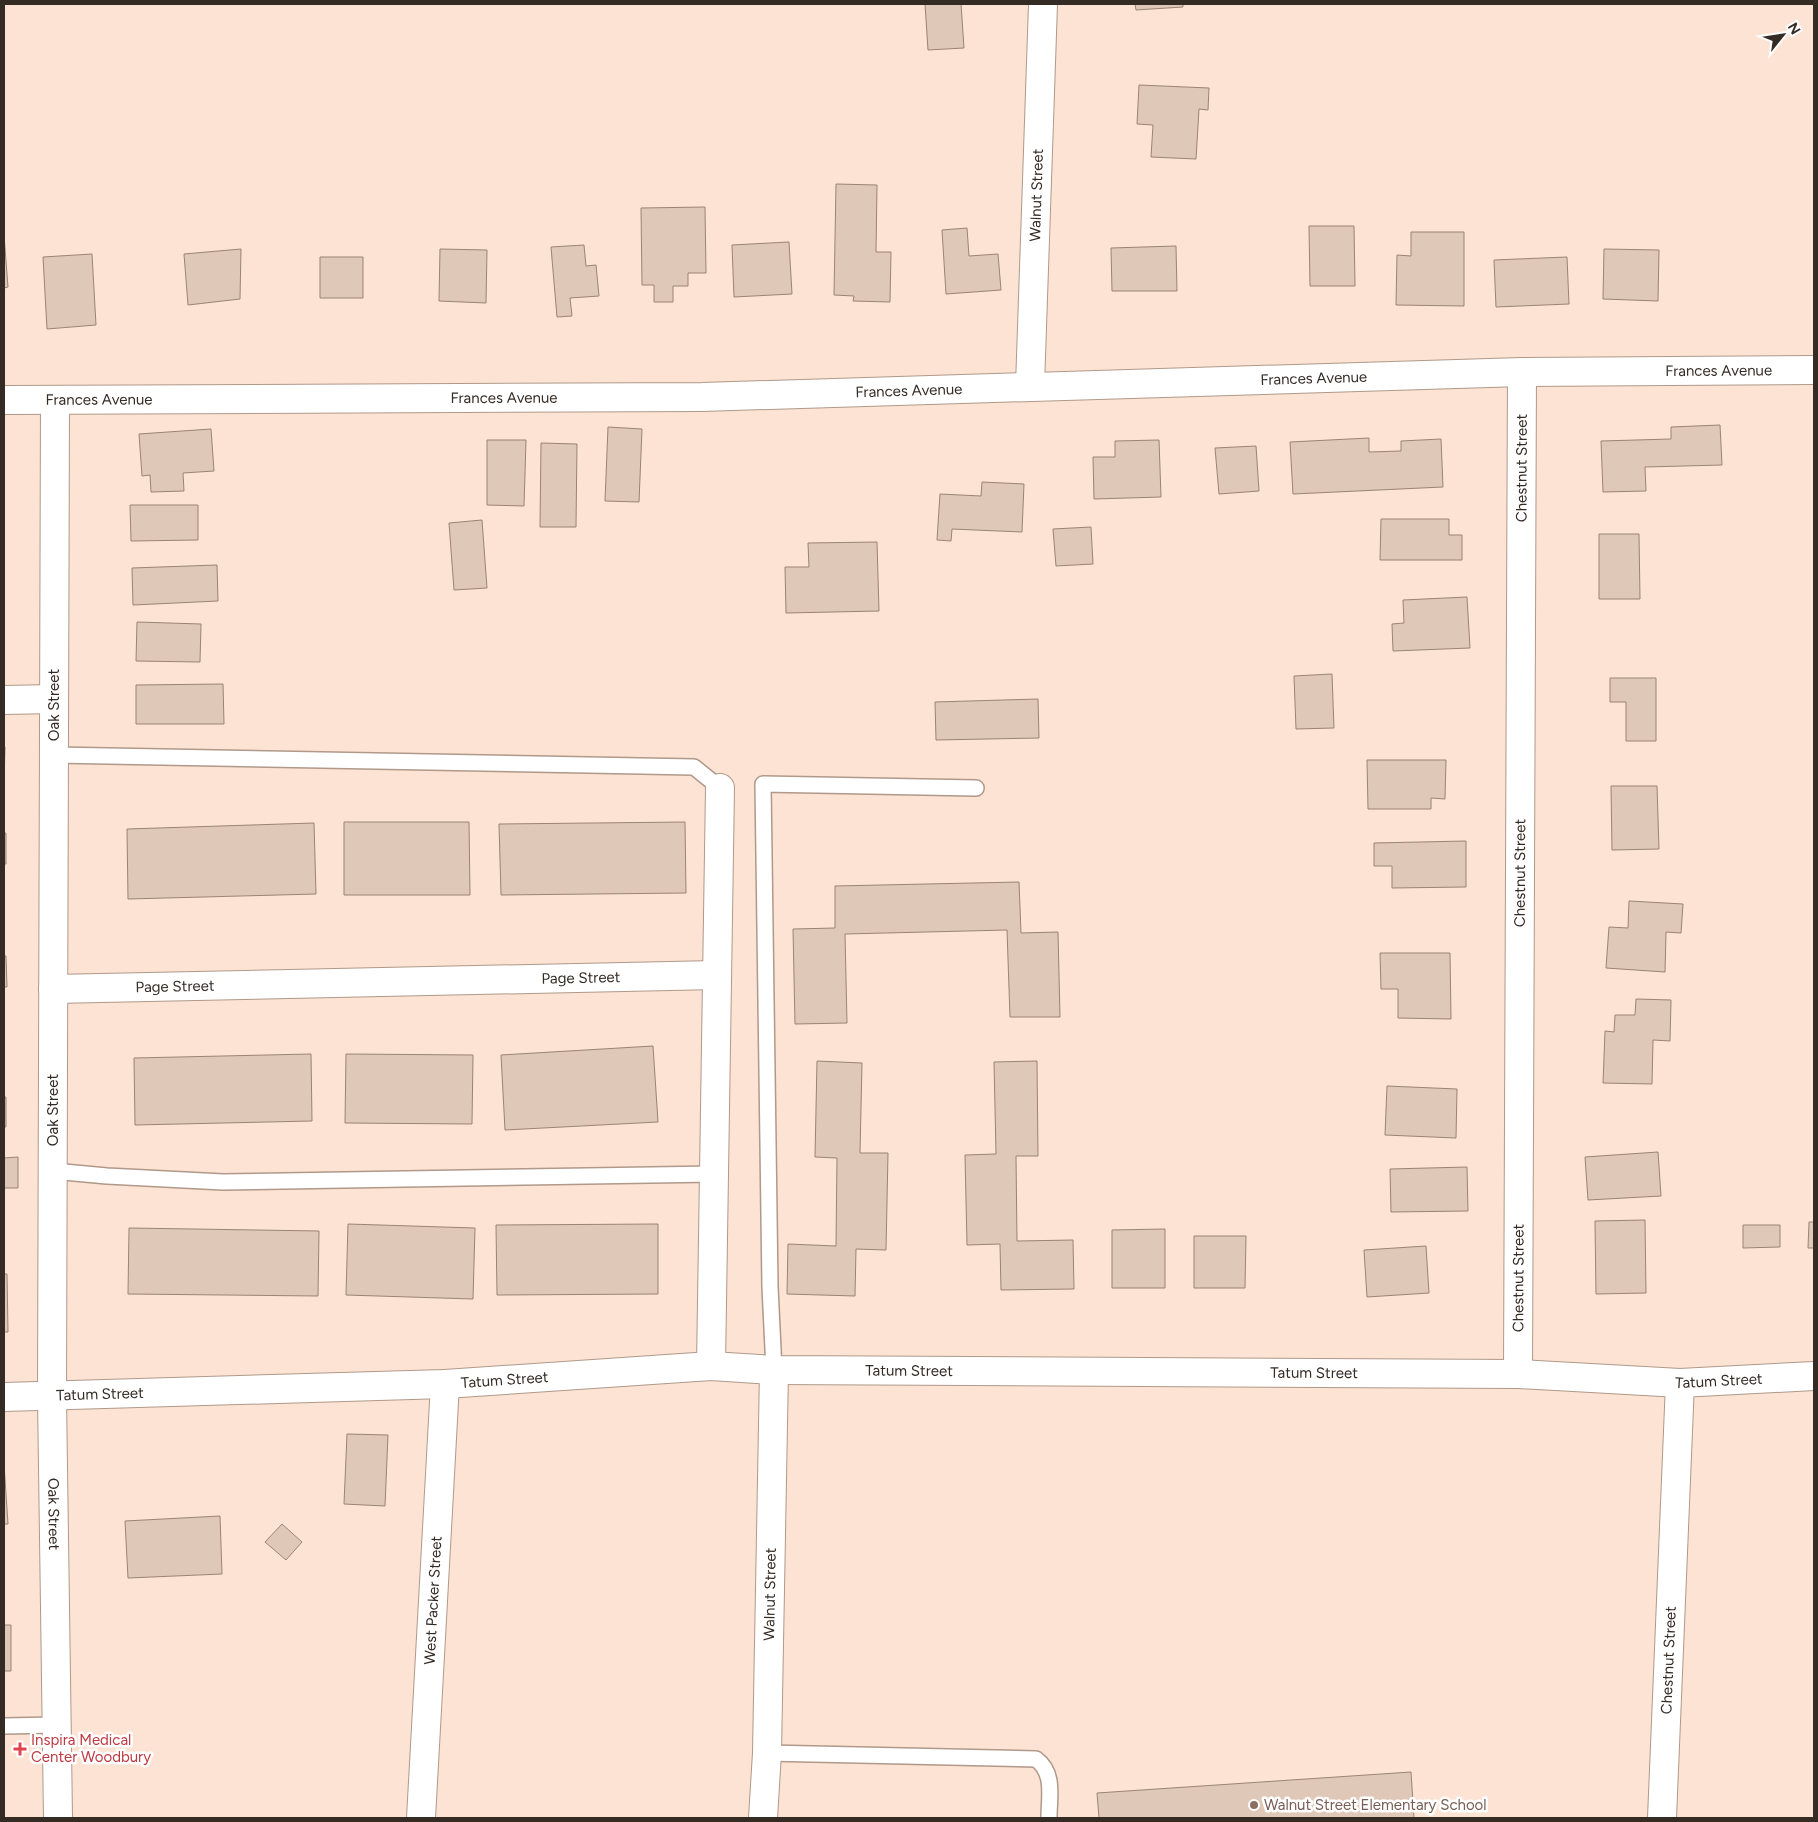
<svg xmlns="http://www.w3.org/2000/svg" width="1818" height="1822" font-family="Figtree,sans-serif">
<rect width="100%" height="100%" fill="#fce3d3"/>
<path fill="#e0c8b8" stroke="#9a8475" d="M925,4H961L964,48L928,50Z
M1135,4H1183V7L1136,10Z
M1139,85L1209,88L1208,110L1199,109L1196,159L1151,157L1153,125L1137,124Z
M836,184L877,185L876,252H891L890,302L853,301L854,296L834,295Z
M705,207L706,273H688V286H673V302H654V285H642L641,208Z
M1309,226H1354L1355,286H1310Z
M967,228L969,256L998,254L1001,290L946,294L942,230Z
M1411,232H1464V306L1396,305L1397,255L1411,256Z
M4,235L8,287L4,288Z
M789,242L792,294L734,297L732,245Z
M584,245L586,266L596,265L599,296L570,298L572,316L557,317L551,247Z
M1176,246L1177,291H1112L1111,248Z
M241,249L240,299L188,305L184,254Z
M440,249L487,250L486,303L439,301Z
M1604,249L1659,250L1658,301L1603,299Z
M92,254L96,325L47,329L43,257Z
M320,257H363V298H320Z
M1567,257L1569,304L1496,307L1494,260Z
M1720,425L1722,465L1645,467L1646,491L1603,492L1601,441L1671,439V427Z
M608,427L642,429L639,502L605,501Z
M211,429L214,471L183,473L184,491L151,492L150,475L142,476L139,434Z
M1369,438V452L1401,451V441L1441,439L1443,487L1293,494L1290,442Z
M487,440H526L524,506L487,505Z
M1159,440L1161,497L1094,499L1093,457H1115V441Z
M541,443L577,444L576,527H540Z
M1256,446L1259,491L1219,494L1215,448Z
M982,482L1024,484L1022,532L952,529L951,541L937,540L940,494L981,496Z
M130,505H198V540L131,541Z
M1381,519H1449V535H1462V560H1380Z
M482,520L487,588L454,590L449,523Z
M1091,527L1093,564L1056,566L1053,529Z
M1599,534H1639L1640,599H1599Z
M877,542L879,611L786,613L785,567H809L808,543Z
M217,565L218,601L133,605L132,568Z
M1467,597L1470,648L1393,651L1392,624L1404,623L1403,600Z
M137,622L201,624L200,662L136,661Z
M1332,674L1334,728L1296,729L1294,676Z
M1610,678H1656V741H1626V702H1610Z
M223,684L224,724H136V685Z
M1038,699L1039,738L936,740L935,702Z
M4,747H5L4,782Z
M1367,760H1446L1445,799L1431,798V809H1368Z
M1611,786H1657L1659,849L1612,850Z
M344,822H469L470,895H344Z
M685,822L686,893L501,895L499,824Z
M314,823L316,894L128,899L127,829Z
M4,833H6V864H4Z
M1466,841V887L1392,888V866H1374V843Z
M1019,882L1021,933L1058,932L1060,1017H1010L1007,930L845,934L847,1023L795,1024L793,929L835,928V886Z
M1629,901L1683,904L1681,933L1666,932L1665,972L1606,968L1609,927L1628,928Z
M1380,953H1450L1451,1019L1398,1018V989H1381Z
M4,956H6L7,987H4Z
M1636,999L1671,1000L1670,1041L1653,1040L1652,1084L1603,1083L1605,1031L1614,1032L1615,1015H1635Z
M653,1046L658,1122L505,1130L501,1055Z
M311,1054L312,1121L135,1125L134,1058Z
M346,1054L473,1055L472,1124L345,1123Z
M817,1061L862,1063L860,1153H888L886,1250L856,1249L855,1296L787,1294L788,1244L836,1246L837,1158L815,1157Z
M1037,1061L1038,1156H1016L1017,1241L1073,1240L1074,1289L1001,1290L1000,1244L967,1245L965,1155L996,1154L994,1062Z
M1387,1086L1457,1089L1456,1138L1385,1135Z
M4,1097H6V1127H4Z
M1658,1152L1661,1196L1588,1200L1585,1157Z
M18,1157V1188H4V1158Z
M1467,1167L1468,1211L1391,1212L1390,1169Z
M1645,1220L1646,1293L1596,1294L1595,1221Z
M1809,1222H1814V1248H1808Z
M348,1224L475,1228L473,1299L346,1295Z
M658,1224V1294L497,1295L496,1225Z
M1743,1225H1780V1247L1743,1248Z
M129,1228L319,1231L318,1296L128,1294Z
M1165,1229V1288H1112V1230Z
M1194,1236H1246L1245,1288H1194Z
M1426,1246L1429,1293L1367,1297L1364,1250Z
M4,1274H7L8,1332H4Z
M347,1434L388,1435L385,1506L344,1504Z
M4,1464L8,1524H4Z
M220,1516L222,1574L128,1578L125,1521Z
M282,1524L302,1542L286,1560L265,1542Z
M4,1625H11V1671H4Z
M1411,1772L1414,1818H1099L1097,1793Z"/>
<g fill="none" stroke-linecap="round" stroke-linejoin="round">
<defs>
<path id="service" d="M54,755L694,767L720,788
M53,1171L107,1176L223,1182L714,1174
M774,1370L770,1287L763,784L976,788
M4,1726L56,1725
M767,1753L1036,1759C1055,1773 1049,1796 1049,1818"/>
<g id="minor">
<path id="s1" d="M1030,386L1043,4"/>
<path id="s2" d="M4,400L702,397L1522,372L1814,370"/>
<path id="s3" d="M55,402L52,1397L58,1818"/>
<path d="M4,700L54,699"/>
<path id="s4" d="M53,989L716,975"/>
<path d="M711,1366L720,788"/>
<path id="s5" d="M1518,1374L1522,372"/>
<path id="s6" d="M4,1397L445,1384L711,1366L774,1370L1518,1374L1680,1383L1814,1376"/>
<path id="s7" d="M421,1818L445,1384"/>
<path id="s8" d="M763,1818L767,1753L774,1370"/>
<path id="s9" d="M1662,1818L1680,1383"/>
</g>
</defs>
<use href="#service" stroke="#b0998a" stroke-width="18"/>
<use href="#minor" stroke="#b0998a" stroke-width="30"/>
<use href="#service" stroke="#fff" stroke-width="15"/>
<use href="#minor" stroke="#fff" stroke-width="28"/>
</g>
<path fill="#e0444e" stroke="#fff" stroke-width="2" d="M17.5 1741.5h5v5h5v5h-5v5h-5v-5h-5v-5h5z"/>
<circle fill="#8d6e63" stroke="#fff" stroke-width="2" cx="1254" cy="1805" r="5"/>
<g text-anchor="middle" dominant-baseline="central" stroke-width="5" stroke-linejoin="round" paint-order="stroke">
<g font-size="15" fill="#342b25" stroke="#fff">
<text stroke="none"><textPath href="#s1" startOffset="191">Walnut Street</textPath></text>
<text stroke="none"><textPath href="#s2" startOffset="1715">Frances Avenue</textPath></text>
<text stroke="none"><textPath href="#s2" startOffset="1310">Frances Avenue</textPath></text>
<text stroke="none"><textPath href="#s2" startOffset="905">Frances Avenue</textPath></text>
<text stroke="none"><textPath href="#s2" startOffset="500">Frances Avenue</textPath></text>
<text stroke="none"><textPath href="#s2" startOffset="95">Frances Avenue</textPath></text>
<text stroke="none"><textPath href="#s5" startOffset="906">Chestnut Street</textPath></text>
<text transform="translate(54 705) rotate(-90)">Oak Street</text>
<text stroke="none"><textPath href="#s5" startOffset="501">Chestnut Street</textPath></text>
<text stroke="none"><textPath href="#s4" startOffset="528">Page Street</textPath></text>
<text stroke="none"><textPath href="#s4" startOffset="122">Page Street</textPath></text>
<text transform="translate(53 1110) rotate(-90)">Oak Street</text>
<text stroke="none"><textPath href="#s5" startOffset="96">Chestnut Street</textPath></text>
<text stroke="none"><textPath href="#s6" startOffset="906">Tatum Street</textPath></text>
<text stroke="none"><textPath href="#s6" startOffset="1311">Tatum Street</textPath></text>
<text stroke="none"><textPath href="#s6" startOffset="501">Tatum Street</textPath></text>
<text stroke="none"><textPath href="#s6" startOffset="1716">Tatum Street</textPath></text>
<text stroke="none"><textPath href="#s6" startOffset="96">Tatum Street</textPath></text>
<text stroke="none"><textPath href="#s3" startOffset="1112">Oak Street</textPath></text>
<text stroke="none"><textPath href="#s8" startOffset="224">Walnut Street</textPath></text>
<text stroke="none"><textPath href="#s7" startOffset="218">West Packer Street</textPath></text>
<text stroke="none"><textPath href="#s9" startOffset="158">Chestnut Street</textPath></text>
</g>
<g font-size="15" fill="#be3a42" stroke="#fff" text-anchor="start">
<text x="31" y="1740">Inspira Medical<tspan x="31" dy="17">Center Woodbury</tspan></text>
</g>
<g font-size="15" fill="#785e54" stroke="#fff" text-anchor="start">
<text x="1264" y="1805">Walnut Street Elementary School</text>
</g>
</g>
<rect width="1818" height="1822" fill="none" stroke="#342b25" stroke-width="10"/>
<g transform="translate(1783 35) rotate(60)" stroke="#ffffff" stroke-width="4" paint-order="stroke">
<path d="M0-4L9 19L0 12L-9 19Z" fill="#342b25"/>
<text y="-8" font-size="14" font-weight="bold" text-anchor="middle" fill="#342b25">N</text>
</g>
</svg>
